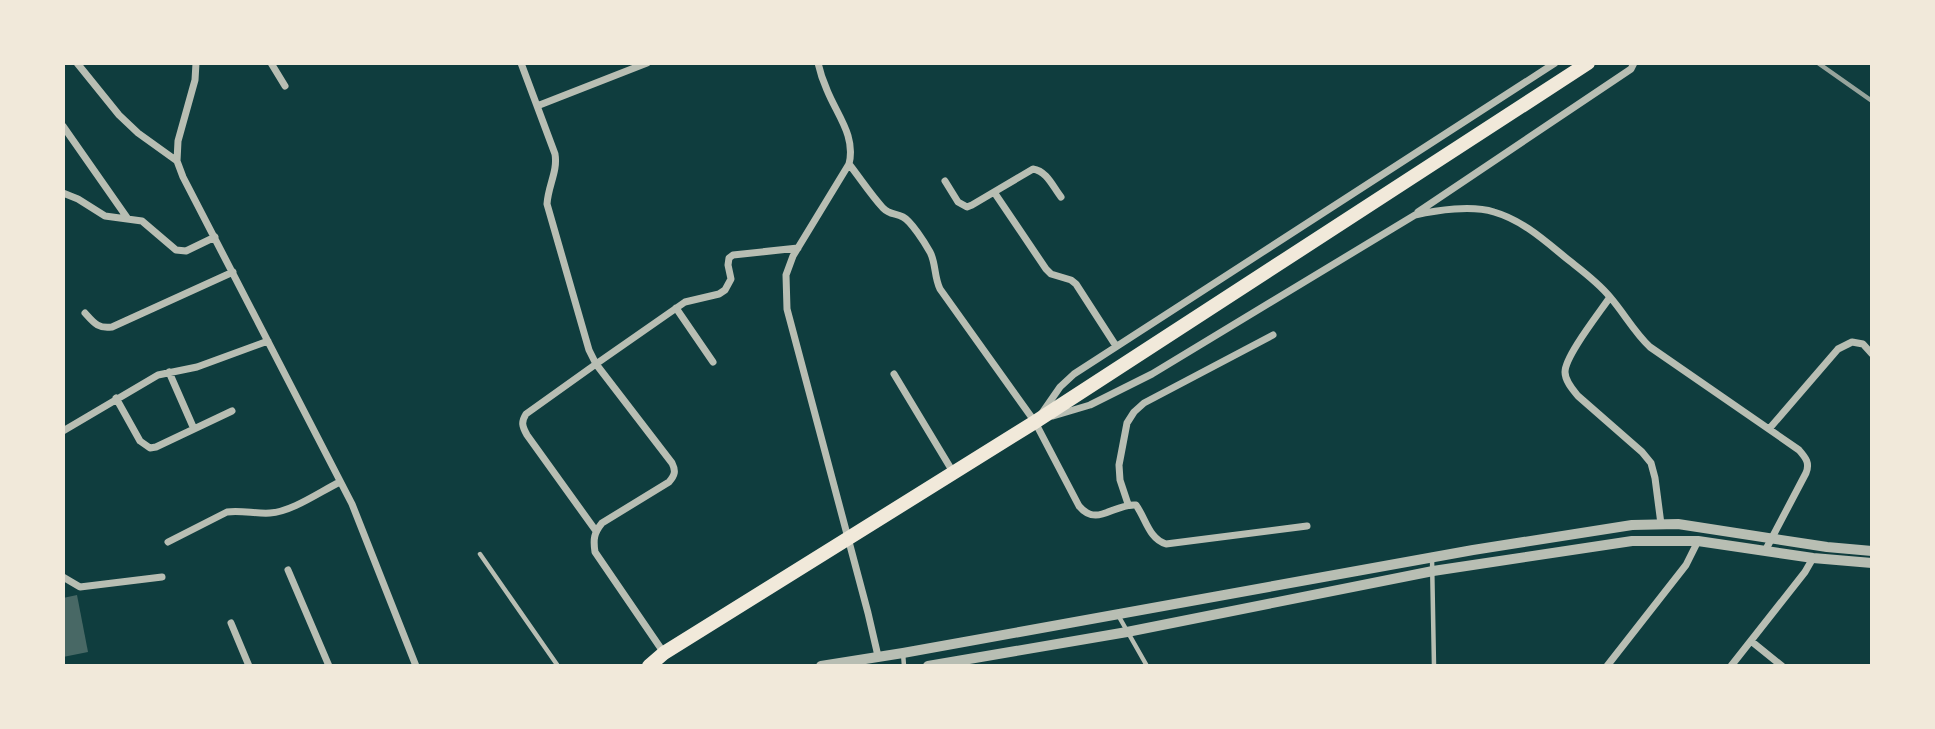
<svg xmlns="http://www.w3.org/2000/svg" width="1935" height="729" font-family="Quicksand,sans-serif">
<rect width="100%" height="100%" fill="#0f3d3e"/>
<path fill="#486865" d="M77,595L88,652L63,657V598Z"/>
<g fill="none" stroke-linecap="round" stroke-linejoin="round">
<path stroke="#b8beb3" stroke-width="4.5" d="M480,554L558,666
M1432,558L1434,666
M1118,615L1147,666
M903,653L904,666"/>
<path stroke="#b8beb3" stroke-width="7" d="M77,63L119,115L138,133L177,161
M196,63L195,80L178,141L177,161L183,177L352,504L416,666
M271,63L285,86
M521,63L555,154C558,171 548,186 547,204L589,350L596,364L672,463C676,471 675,475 669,482L602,523C594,533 593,539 595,552L664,653
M818,63C820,72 823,81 827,90C837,115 856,136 849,164L793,256L786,275L787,309L868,613L878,656
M537,106L647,63
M63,126L128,219
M849,164C860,178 871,195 883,208C890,215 895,213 903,217C911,221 925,243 930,252C936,263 934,277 940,289L1035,422L1079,506C1097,528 1114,503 1136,505C1146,519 1149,539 1166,544L1307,526
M945,181L958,202L967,207L972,205L994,192L1046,269L1051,274L1071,280L1076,284L1116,346
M994,192L1033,169C1047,171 1053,187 1061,197
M63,193L78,199L105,216L142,221L176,250L186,251L215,237
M1418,212L1631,69L1634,63
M1610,297C1600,312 1565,356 1565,372C1565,381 1573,390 1578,396L1642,452L1651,463L1655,478L1661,524
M676,308L713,362
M85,313C94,323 98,329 112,327L233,272
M169,372L194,429
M894,374L953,472
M116,398L140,441L150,448L156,447L232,411
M1042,413L1060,387L1074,374L1555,63
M1053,416L1090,405L1152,374L1415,215C1437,210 1472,205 1494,212C1522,220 1544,240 1566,258C1581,270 1598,282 1610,297C1624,313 1634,332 1650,347L1799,450C1806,458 1810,463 1806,473L1765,551
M1769,429L1838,349L1852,342L1863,344L1872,354
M63,431L158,375L197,367L268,341
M1128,504L1120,480L1119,465L1127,423L1134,412L1144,403L1273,335
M596,531L527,435C522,426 521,422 526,414L596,364L685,302L719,294L725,290L731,279L728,265L729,258L733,255L798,248
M168,542L227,512C241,510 256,514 270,513C292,512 321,491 340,482
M288,570L329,666
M63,577L80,587L162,577
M231,623L249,666
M1751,641L1782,666
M1607,666L1686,565L1698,541
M1731,666L1805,572L1813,558"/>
<path stroke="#b8beb3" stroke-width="10" d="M821,666L903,653L1473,550L1632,525L1678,524L1827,547L1872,551
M928,666L1127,632L1433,571L1632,541H1698L1813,558L1872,563"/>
<path stroke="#f1e9da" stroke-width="14" d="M649,666L664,653L1035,422L1588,63"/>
<path stroke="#97a49c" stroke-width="4.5" d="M1818,63L1872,101"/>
</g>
<rect width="1935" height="729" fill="none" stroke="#f1e9da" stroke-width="130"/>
</svg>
